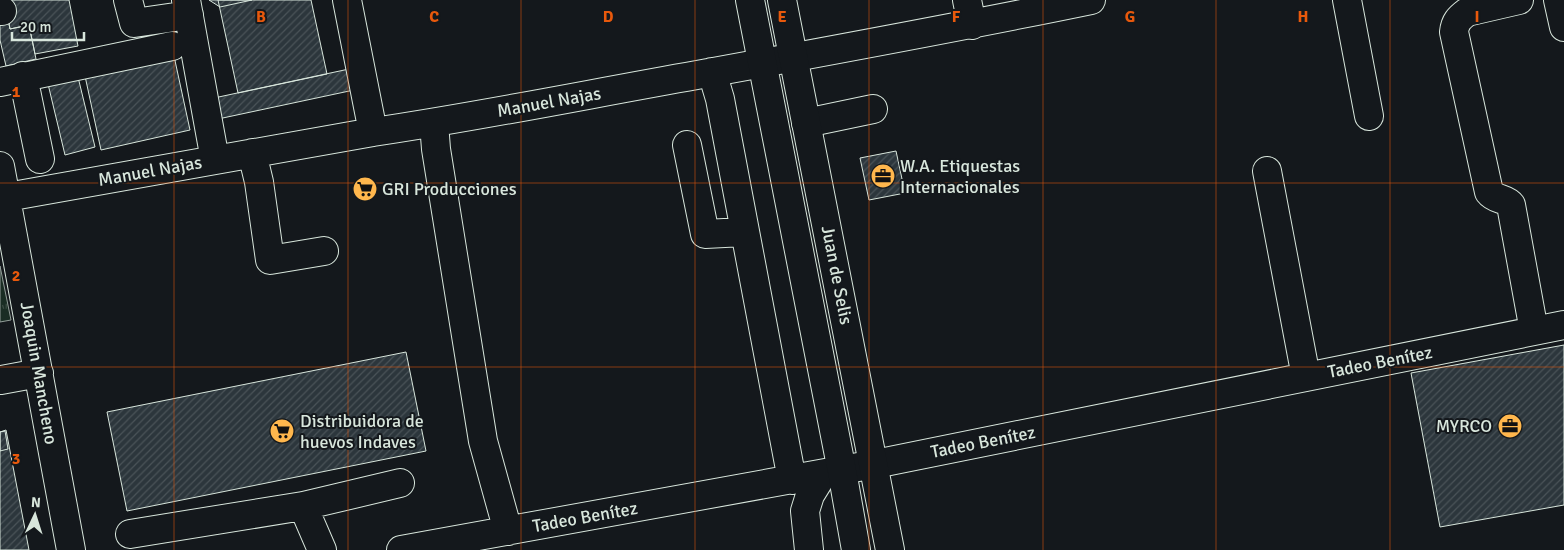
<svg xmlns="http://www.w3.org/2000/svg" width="1564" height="550" font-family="Signika,sans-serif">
<defs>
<pattern id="grass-tufts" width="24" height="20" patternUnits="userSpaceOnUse" patternTransform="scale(1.25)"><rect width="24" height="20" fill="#1a2d24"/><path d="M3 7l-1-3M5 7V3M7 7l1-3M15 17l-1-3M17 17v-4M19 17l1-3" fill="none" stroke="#3b4b43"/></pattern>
<pattern id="building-hatch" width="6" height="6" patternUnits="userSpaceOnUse" patternTransform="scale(1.25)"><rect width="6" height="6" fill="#2c363c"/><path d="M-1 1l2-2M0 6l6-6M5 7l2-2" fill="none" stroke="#4a5358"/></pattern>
</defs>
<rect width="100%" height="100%" fill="#14181c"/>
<path fill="url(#grass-tufts)" stroke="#939e99" d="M0,266L11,320L0,322Z"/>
<path fill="url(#building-hatch)" stroke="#d8e6dc" d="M4,0H69L78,46L35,54L29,25L10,29Z
M209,0H252L220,7Z
M218,0H311L327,74L238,93Z
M8,19L10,29L29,25L36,59L6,66L0,40V21Z
M174,56L190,130L101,150L85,76Z
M349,69L354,90L218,119L214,98Z
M78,77L95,147L65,155L48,84Z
M896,151L905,193L869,200L860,158Z
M1564,345V505L1440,527L1411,373Z
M406,352L426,451L127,511L107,412Z
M6,430L29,550H0V432Z
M5,431L8,449L0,451V432Z"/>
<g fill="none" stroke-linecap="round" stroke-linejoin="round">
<defs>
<path id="minor" d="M128,0L134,23L189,15
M186,0L215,160
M347,0L373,132
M967,0L972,25
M1347,0L1369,116
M1519,0L1467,12C1459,18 1455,22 1454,32L1489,192C1495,200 1506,198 1511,205L1534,331
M1558,0L1564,27
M0,11H2
M712,72L720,99L792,480
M23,76L40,159
M0,82L172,46
M434,123L436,149L483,441L508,531
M806,123L873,109
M687,145L705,234L744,232
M252,153L259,182L270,260L324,251
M0,166L71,550
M1267,171L1306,377
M7,197L373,132C482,116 589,94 697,75C829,51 960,27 1091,0
M1,380L39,373
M303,506L322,550
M130,534L303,506L400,483
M401,550L875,464L1564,325
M809,550L805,511L810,495L823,474"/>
<path id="major" d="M750,0L842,471L856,550
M782,0L890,550"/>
</defs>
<use href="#minor" stroke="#d8e6dc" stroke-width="30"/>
<use href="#major" stroke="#d8e6dc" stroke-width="30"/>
<use href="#minor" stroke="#14181c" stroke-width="28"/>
<use href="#major" stroke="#14181c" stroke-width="28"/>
</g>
<path fill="none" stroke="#e8590c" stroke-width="1" stroke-opacity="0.55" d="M174,0V550M348,0V550M521,0V550M695,0V550M869,0V550M1043,0V550M1216,0V550M1390,0V550M0,183H1564M0,367H1564"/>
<defs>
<symbol id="office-disc" viewBox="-11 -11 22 22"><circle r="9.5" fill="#ffb74d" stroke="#14181c"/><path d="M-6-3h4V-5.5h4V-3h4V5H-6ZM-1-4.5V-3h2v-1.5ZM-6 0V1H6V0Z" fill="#111"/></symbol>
<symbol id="supermarket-disc" viewBox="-11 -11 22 22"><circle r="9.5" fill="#ffb74d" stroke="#14181c"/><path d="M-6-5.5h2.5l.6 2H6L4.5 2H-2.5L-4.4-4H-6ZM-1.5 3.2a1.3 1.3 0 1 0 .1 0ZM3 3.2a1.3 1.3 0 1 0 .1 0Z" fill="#111"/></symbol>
</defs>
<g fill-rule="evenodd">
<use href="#office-disc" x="869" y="162" width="28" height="28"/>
<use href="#supermarket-disc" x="351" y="175" width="28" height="28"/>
<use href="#office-disc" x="1496" y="412" width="28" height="28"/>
<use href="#supermarket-disc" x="268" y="417" width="28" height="28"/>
</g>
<g text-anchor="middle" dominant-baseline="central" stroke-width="4" stroke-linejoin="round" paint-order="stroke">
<g font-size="18" fill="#d8e6dc" stroke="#14181c">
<text transform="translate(549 102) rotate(-10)">Manuel Najas</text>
<text transform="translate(150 171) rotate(-10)">Manuel Najas</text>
<text transform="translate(837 275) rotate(79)">Juan de Selis</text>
<text transform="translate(1380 362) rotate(-11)">Tadeo Benítez</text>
<text transform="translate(39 373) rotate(80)">Joaquin Mancheno</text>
<text transform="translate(983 442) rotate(-11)">Tadeo Benítez</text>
<text transform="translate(585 517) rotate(-10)">Tadeo Benítez</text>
</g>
<g font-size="18" fill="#d8e6dc" stroke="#14181c" text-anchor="start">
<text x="900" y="166">W.A. Etiquestas<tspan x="900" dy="21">Internacionales</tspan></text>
<text x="382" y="189">GRI Producciones</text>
<text x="300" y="421">Distribuidora de<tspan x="300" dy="21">huevos Indaves</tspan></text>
<text x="1492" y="426" text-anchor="end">MYRCO</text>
</g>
</g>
<g font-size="16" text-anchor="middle" font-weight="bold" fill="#e8590c" stroke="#14181c" stroke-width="4" stroke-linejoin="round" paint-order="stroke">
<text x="261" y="22">B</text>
<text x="434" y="22">C</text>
<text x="608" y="22">D</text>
<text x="782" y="22">E</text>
<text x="956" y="22">F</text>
<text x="1130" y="22">G</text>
<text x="1303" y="22">H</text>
<text x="1477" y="22">I</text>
<text x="16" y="97">1</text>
<text x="16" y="281">2</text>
<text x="16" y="464">3</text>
</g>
<g transform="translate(35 515) rotate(4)" stroke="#14181c" stroke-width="4" paint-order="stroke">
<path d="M0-4L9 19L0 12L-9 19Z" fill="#d8e6dc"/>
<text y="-8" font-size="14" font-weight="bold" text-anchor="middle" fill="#d8e6dc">N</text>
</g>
<path d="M12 32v8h72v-8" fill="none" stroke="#d8e6dc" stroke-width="2.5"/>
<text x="20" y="32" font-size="15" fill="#d8e6dc" stroke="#14181c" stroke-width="4" paint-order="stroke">20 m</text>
</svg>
